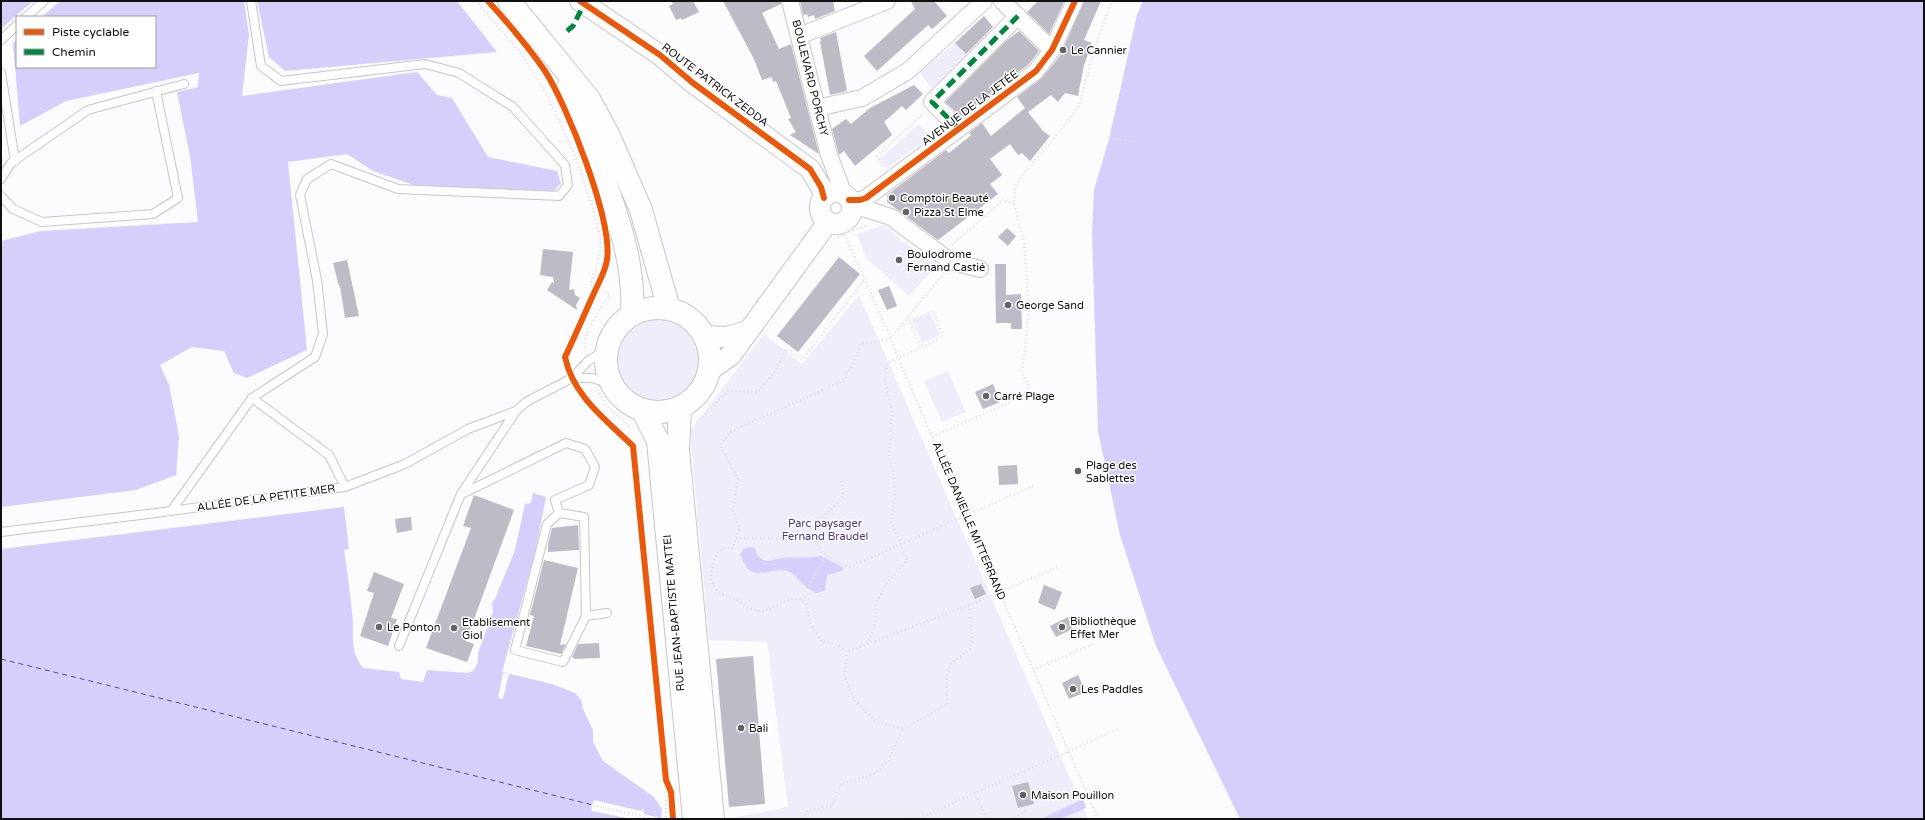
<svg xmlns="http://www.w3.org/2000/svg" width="1925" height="820" font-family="'Varela Round',sans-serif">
<rect width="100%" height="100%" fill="#fcfbfd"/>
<path fill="#efedfa" d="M955,43L971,59L936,92L919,72Z
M919,124L929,138L887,168L880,159Z
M883,225L936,266L909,296L867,259L857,234Z
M859,295L1088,819H727L788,807L767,642L709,640L690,431L764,334L802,364Z
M606 360a52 52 0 1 1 104 0a52 52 0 1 1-104 0Z
M930,313L940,335L922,343L912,321Z
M948,371L966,412L942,422L924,381Z"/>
<path fill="#d6cffc" d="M1,1H33L1,29Z
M60,1H244L249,35L242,96L417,72L437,95L452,98L488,157L557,171L561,183L554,191L417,186L373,171L347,154L288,162L307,350L247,378L234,373L224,351L192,347L160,365L169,385L179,436L176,475L136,490L1,507V241L41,231L198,222L190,156L177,92L198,87L199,73L66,101L20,126L13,43L17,39V67H155V17H42Z
M257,1H457L497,52L285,71L269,57Z
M1143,1H1924V819H1240L1156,646L1120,535L1098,431L1092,233L1094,190L1109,139L1137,15Z
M533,493L546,497L535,553L502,672L552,684L575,693L581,700L583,709L593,730V742L603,761L654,797L662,809L661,819H1V549L344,507L349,549L344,550C347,570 350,591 352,612C355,633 348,649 363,668L399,672L401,679L423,682L427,670L468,673L473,671L478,663V653L493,612L492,603L495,599L515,550L525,504L531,503Z
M750,547L755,548C757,553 758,558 764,560C769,562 772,560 776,559C791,556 806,559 821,556L844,568L841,571L827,575L825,591L816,593C811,590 806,588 803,584C799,581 796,575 792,573C770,562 752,590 740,554L744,549Z
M1083,799L1086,808L1060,819H1041Z"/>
<path fill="#fcfbfd" d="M503,673L509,674L503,699L498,698Z
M594,800L641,811L643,808L644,814L663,819H631L592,811L591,807Z"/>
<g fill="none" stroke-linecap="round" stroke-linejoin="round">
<path stroke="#56468f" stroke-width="1" stroke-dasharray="5 4" stroke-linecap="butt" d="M1,659L593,805"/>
</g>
<path fill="#bdbbc6" d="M671,1H693L699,12L682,20L681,18L676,20L669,6L673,4Z
M723,1H781V4L762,13L779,49L791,44L819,154L790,135L796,132L788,119L791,118L776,81L773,82L772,77L762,80L754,59Z
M800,1H833L835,11L815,19L814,15L808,17L807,14L803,15Z
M911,1H934L947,16L932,29L928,25L877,71L864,56L915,9Z
M1038,1L1064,2L1049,34L1027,12Z
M1084,1H1101L1084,40L1092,43L1084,65L1078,96L1065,93L1058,102L1051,95L1028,112L1043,131L1050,136L1030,161L1022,153L1018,155L1010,144L990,159L1002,175L990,184L998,194L938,240L887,202V195L946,150L949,153L969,137L971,135L969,133L982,123L991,136L1025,108L1017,97L1042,78L1060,56Z
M984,16L993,27L966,54L955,43Z
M1019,31L1039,51L1029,64L960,116L945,102L1006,41Z
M836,32L847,91L830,95L820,42L821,41L820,38Z
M914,85L923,94L906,110L902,106L884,122L892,135L855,166L844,151L839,155L832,129L846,119L851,124L870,108Z
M1007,228L1016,236L1008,246L998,237Z
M543,249L573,252L569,290L574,289L575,295L580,298L576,305L577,310L547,290L552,282L554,283L553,277L540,275Z
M839,257L860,274L798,352L777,336Z
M347,260L359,316L345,318L340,286H339L333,263Z
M995,264H1006V295L1021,294L1022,329H1011V323H996Z
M889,286L897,306L887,310L878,290Z
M993,384L1000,402L983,409L975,392Z
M1017,465L1018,484L999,485L998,466Z
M474,495L514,510L466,641L474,644L467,662L426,648L471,528L463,526Z
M411,517L412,530L397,533L395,519Z
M578,525L579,550L548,552V544L552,528Z
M544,560L578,568L560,645L566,644L561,654L526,646L534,616L530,615Z
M374,572L404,584L391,618L397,619L388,646L360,636L374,593L367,591Z
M981,584L986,594L975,599L970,588Z
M1044,585L1062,592L1055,610L1038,603Z
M1068,617L1073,629L1056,637L1050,626Z
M599,643L600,658L575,659L572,657L578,644Z
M753,656L765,804L729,807L716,659Z
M1078,675L1086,692L1069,699L1062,683Z
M1028,782L1034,804L1018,808L1012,786Z"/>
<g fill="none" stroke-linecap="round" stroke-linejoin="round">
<defs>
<path id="service" d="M26,17L44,1
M1,40L17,25
M1,72L15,161
M1,179L11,163L88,110L184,84
M1,196L13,209L42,222L153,214L178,198L156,91
M572,378H592L611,384
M252,398L329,455L345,487
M462,494L566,443L585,449L595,467L589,485L555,500L559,513
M172,510L252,398L315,357L323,334L317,280L300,195L307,179L331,164L398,189L559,196L568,185L565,165L513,107L459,73L425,64L281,81L261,66L251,1
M559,513L584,517L586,616L563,662L515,650L547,524Z
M1,532L156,513L345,487L405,464L468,429L516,411
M586,616L607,613
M399,646L461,494L516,411L526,402L572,378L588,361L606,350"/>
<path id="minor" d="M790,1L829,155L840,184L837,192
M1002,1L1052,50
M799,36L887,1
M817,108L862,98L908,71L984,1
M959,129L932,102L1018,16
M849,200H860L866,198L1036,71L1052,50L1075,1
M851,206L866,209L891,217L950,261L980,269"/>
<path id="tertiary" d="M580,1L660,55L693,83L810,169L821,187L824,198
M820 208a16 16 0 1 1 32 0a16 16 0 1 1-32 0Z
M704,336L726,337L748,331
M709,371L731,355L828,222"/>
<path id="secondary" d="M509,1L589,99L609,136L641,210L669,309
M568,88C582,117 593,146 603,176C619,220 635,267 632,314
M606 360a52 52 0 1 1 104 0a52 52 0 1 1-104 0Z
M680,408L678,450L713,819
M643,411L658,441L694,819"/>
</defs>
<use href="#service" stroke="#c7c7c8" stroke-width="10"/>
<use href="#minor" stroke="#c7c7c8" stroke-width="18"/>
<use href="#tertiary" stroke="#c7c7c8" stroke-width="22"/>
<use href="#secondary" stroke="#c7c7c8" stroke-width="24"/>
<path stroke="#e0dfe0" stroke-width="2.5" stroke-dasharray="1 3" stroke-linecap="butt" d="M476,1L523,56L548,97L574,153L593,208L601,241L599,260L590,284L610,295C601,308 581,335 585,351
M1109,139L1137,141
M883,167L877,156L924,113
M843,231L891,338L898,358L1098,819
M838,237L867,225
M952,245L1004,199L1014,204
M944,273L891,338L877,342L861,343L853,365L846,374L845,380L730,432L720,446L738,478L733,510L739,529L733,548H724L714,558L711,576L713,586L721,594L737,600L749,608L763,612C775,606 787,598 801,599L807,606L810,623L822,642L838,645L847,652L969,605L1058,567
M597,390L607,406L631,428
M697,423L714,404L728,391L758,392L775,372L786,349L803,359L864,280
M932,437L1022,397L1029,386L1022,373L1029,313L1024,241L1014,204L1015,187L1025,171L1061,130L1079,106L1096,44L1112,1
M842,481L843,497L833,508L815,524C813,553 825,556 849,567L1035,485
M736,538H814
M801,599L826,556
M867,644L874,628L877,601L888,582L907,560L891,521L895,497L894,476L889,456L892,411L885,381L887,363L943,337L933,311L909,321L921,347
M1033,670L1093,644
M903,729L948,704C946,691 943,670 955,660C960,657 967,653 970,649C974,640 970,616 969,605
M666,780V819
M974,792L988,819
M593,805L652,819
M804,819L807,811L832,806L841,784L873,775L888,761L903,729L875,721L854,700L844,675L847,652
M911,819L922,817L1118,729
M1011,819L1028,810"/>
<use href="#service" stroke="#fffeff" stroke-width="8"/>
<use href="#minor" stroke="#fffeff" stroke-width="16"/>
<use href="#tertiary" stroke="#fffeff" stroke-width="20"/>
<use href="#secondary" stroke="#fffeff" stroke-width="22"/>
<path stroke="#00873e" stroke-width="5" stroke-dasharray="10 5" stroke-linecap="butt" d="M567,31L573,26L584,4
M959,129L932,102L1018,16"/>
<defs>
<path id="cycleway" d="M488,1C508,23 528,46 545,71C567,105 613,221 607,260C605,272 599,282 594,293C584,315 575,336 565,357C573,396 606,420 633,446L666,780L671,792L673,819
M580,1L660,55L693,83L810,169L821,187L824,198
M849,200H860L866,198L1036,71L1052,50L1075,1"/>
</defs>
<use href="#cycleway" stroke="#fff" stroke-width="8"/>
<use href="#cycleway" stroke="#e8590c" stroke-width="6"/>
</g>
<g fill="#626263" stroke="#fff" stroke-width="1.5">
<circle cx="1063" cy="50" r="4"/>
<circle cx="892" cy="198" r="4"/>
<circle cx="906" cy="212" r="4"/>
<circle cx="899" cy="260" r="4"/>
<circle cx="1008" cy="305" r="4"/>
<circle cx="986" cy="396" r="4"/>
<circle cx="1078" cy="471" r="4"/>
<circle cx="379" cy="627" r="4"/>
<circle cx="1062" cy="627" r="4"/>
<circle cx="454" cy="628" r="4"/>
<circle cx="1073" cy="689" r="4"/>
<circle cx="741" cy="728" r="4"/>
<circle cx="1023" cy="795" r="4"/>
</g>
<g text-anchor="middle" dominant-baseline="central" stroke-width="3" stroke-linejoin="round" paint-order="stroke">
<g font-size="11" fill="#0f0f10" stroke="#fff" text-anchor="start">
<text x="1071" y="50">Le Cannier</text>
<text x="900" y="198">Comptoir Beauté</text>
<text x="914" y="212">Pizza St Elme</text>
<text x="907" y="254">Boulodrome<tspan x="907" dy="13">Fernand Castié</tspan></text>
<text x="1016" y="305">George Sand</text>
<text x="994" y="396">Carré Plage</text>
<text x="1086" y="465">Plage des<tspan x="1086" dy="13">Sablettes</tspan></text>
<text x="1070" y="621">Bibliothèque<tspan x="1070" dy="13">Effet Mer</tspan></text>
<text x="462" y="622">Etablisement<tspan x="462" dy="13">Giol</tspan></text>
<text x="387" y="627">Le Ponton</text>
<text x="1081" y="689">Les Paddles</text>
<text x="749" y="728">Bali</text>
<text x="1031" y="795">Maison Pouillon</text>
</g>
<g font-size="11" fill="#0f0f10" stroke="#fff">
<text transform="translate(810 78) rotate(76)">BOULEVARD PORCHY</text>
<text transform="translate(715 85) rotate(37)">ROUTE PATRICK ZEDDA</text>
<text transform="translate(970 108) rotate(-37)">AVENUE DE LA JETÉE</text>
<text transform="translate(266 498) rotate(-8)">ALLÉE DE LA PETITE MER</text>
<text transform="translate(969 521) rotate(67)">ALLÉE DANIELLE MITTERRAND</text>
<text transform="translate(674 613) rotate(-95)">RUE JEAN-BAPTISTE MATTEI</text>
</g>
<g font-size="11" fill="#4d3b84" stroke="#fff">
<text x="825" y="523">Parc paysager<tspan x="825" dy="13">Fernand Braudel</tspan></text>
</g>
</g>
<rect width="1925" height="820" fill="none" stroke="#0f0f10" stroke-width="4"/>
<rect x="16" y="16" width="140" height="52" fill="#ffffff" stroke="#9f9f9f"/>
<rect x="24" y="29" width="20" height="6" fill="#e8590c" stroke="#9f9f9f"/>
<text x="52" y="36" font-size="12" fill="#0f0f10">Piste cyclable</text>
<rect x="24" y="49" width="20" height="6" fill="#00873e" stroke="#9f9f9f"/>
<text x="52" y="56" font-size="12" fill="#0f0f10">Chemin</text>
</svg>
